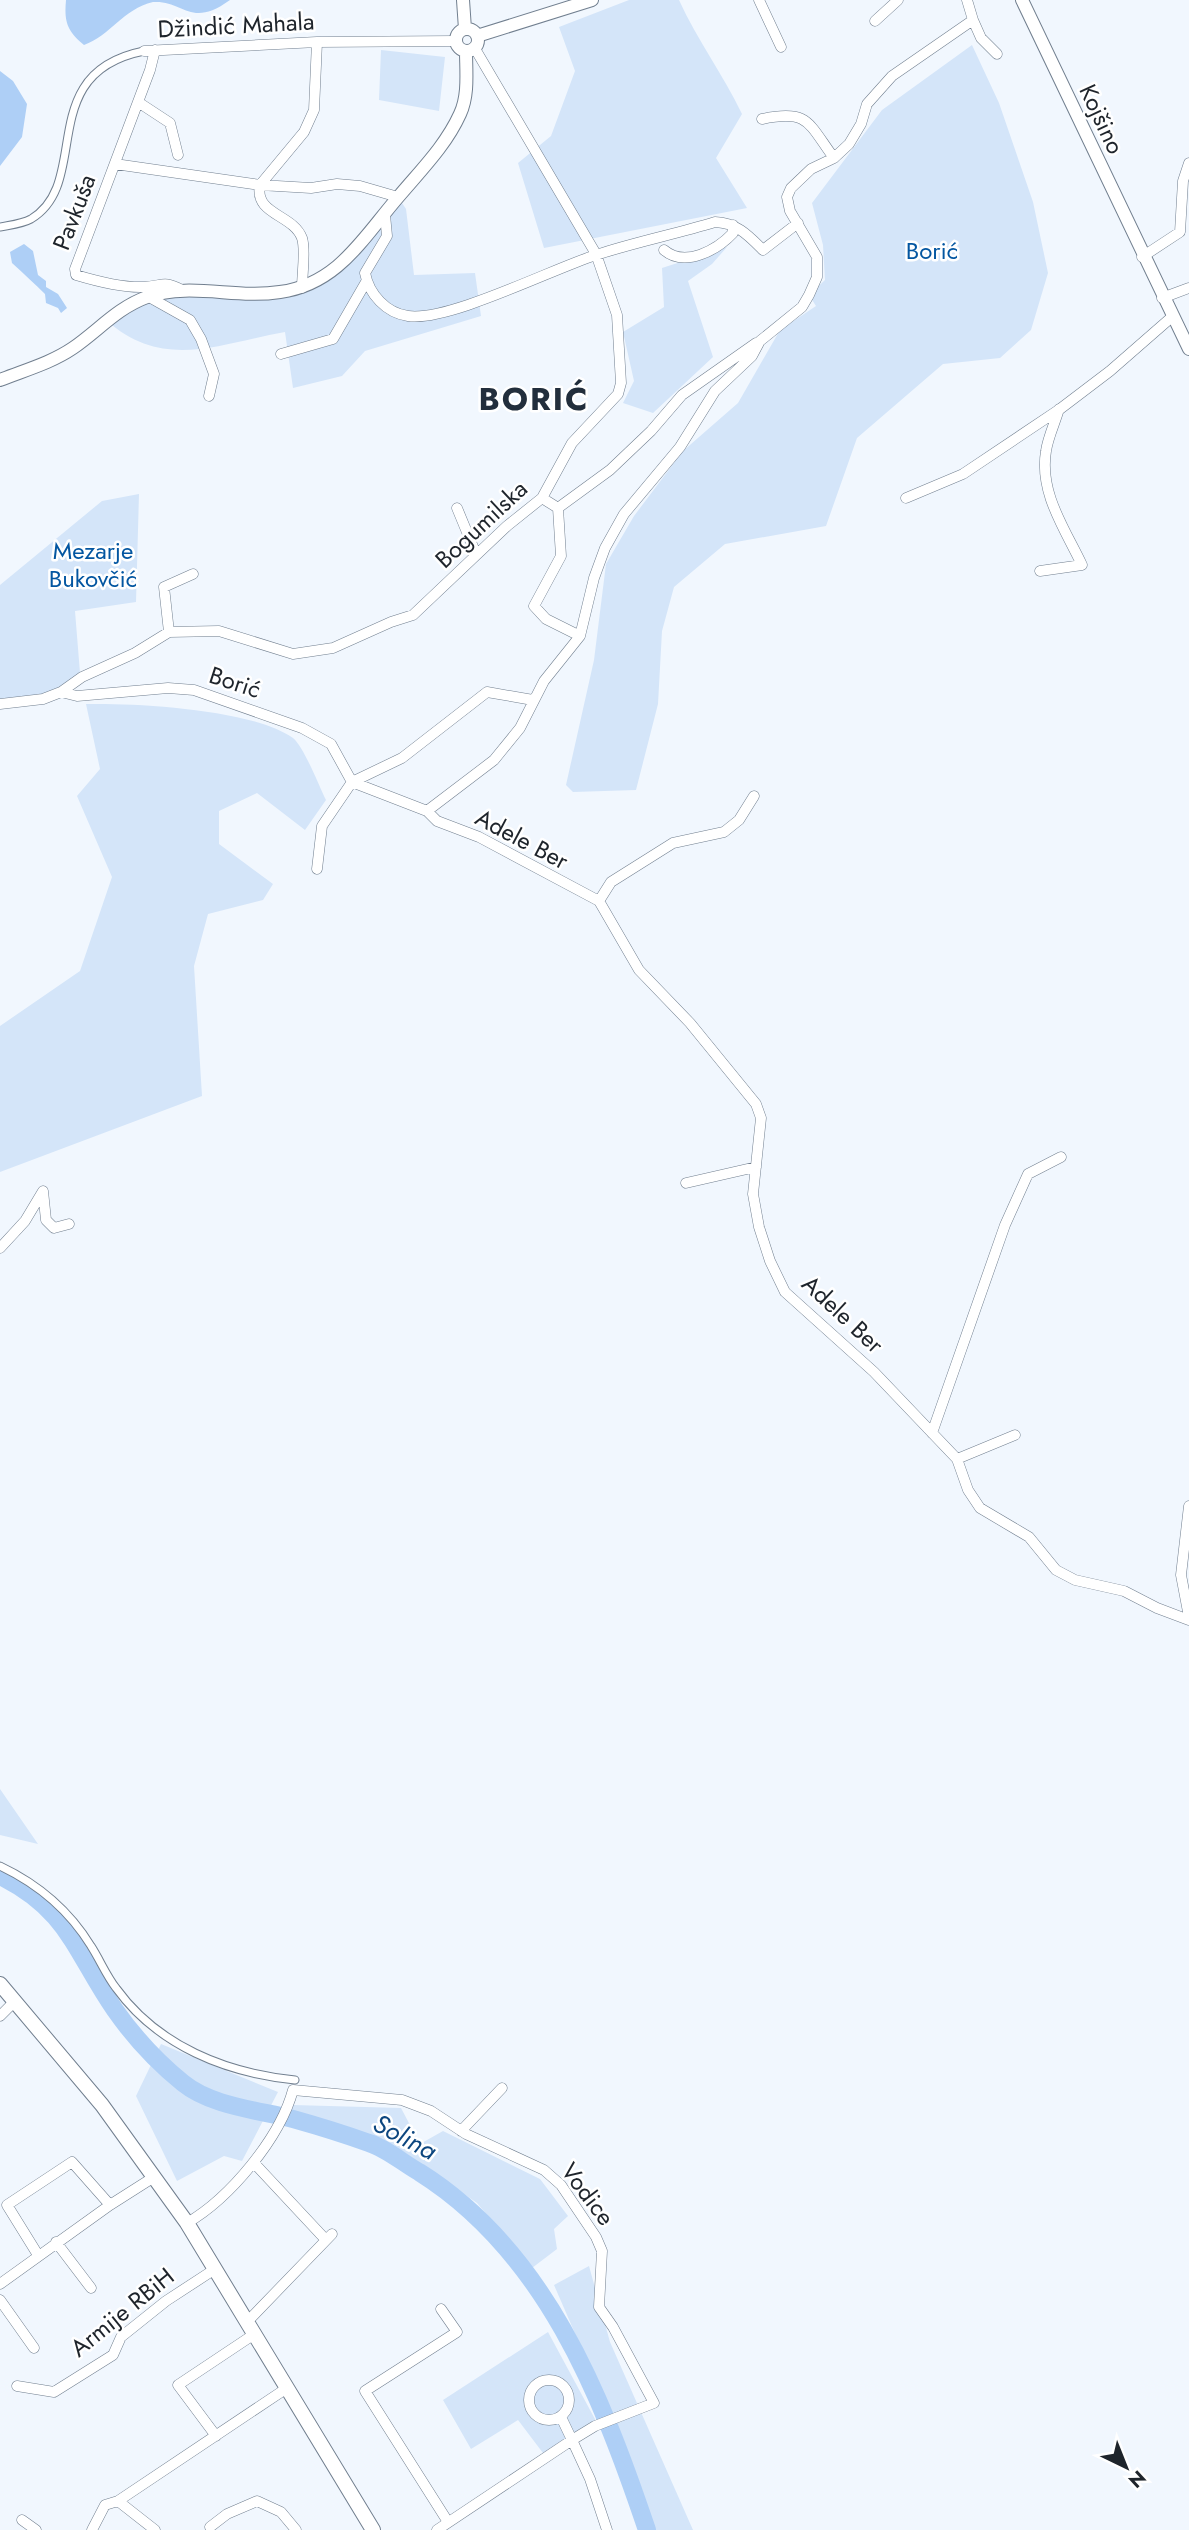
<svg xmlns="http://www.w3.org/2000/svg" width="1189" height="2530" font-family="Jost,sans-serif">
<rect width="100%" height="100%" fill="#f1f7fe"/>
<path fill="#d4e5f9" d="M629,0H679C697,40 723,74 742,114L716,158L747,208L544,248L518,163L551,136L575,71L559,27Z
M972,45L999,103L1033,202L1048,273L1031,330L1000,358L943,364L857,438L826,526L725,544L674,587L662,631L658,704L636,790L573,792L566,785L594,660L606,564L634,516L683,451L738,403L780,330L816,306L809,295L825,280L823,245L812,203L882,110Z
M381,50L445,57L439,111L379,100Z
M398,197L406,209L414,275L475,273L481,316L365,351L342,376L293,388L285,332C218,344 163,371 106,320L149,297L243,294L315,282Z
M727,247L712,264L688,281L713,357L653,413L623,403L634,381L623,332L664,307L662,268Z
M139,494L136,602L75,611L80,673L43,699L0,704V585L102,501Z
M86,704C137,703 252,709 293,738C304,747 319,786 326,800L305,830L257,793L219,811V844L273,884L263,900L208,914L194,966L202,1096L0,1172V1026L80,971L112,877L77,796L100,769Z
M0,1789L38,1844L0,1835Z
M161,2044L278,2092L242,2161L224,2156L177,2181L136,2096Z
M293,2105L401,2108L420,2144L443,2131L540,2179L568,2216L554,2229L557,2249L532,2268L477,2203L394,2145L291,2112Z
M589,2266L610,2342L693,2530H651L620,2437L554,2285Z
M548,2332L596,2421L543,2453L518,2420L471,2449L443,2400Z"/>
<path fill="#aecff6" d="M66,0H230C190,29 184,0 153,2C123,9 110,36 84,45C67,31 64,22 66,0Z
M0,71L13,81L27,104L22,137L0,166Z
M24,244L33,251L38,275L46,281V287L58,294L67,308L61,313L58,308L46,303L45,294C35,284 24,274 12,263L10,252Z"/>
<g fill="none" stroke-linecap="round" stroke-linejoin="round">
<path stroke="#aecff6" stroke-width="18" d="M0,1876C69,1910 75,1952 115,2010C134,2037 157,2062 183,2083C211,2106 258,2110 293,2119C318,2126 344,2134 369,2143C386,2148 403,2163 419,2172C545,2251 601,2394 647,2530"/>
<defs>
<path id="pedestrian" d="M0,227C10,225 22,224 31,219C93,182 33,73 144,51
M0,1866C38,1884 69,1910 91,1946C100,1960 106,1975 116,1988C158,2046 226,2073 295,2080"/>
<path id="minor" d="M759,0L781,47
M973,20L981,38L997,54
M875,21L898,0
M155,50L150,70L75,269L76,275C96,281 123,288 144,287C163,286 163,280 182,290
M144,51L317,42L456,41
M138,102L170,123L178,155
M762,119C809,109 808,123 834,158
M115,164L260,185L311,188L337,184L360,186L398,197
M385,215L387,236L365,273C369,294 386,313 408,316C448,322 552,269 596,255C635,242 676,234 715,222C737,223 748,235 763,250L798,223
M664,250C685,268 717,250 733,233V225
M1142,257L1180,232L1183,181L1189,163
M302,288C302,274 306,250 302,238C293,214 254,215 260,185L304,132L314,110L317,42
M149,297L190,320L201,339L214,374L209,396
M1162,298L1189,288
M281,354L333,339L366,282
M542,498L558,508L610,470L651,431L682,395L756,343
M906,498L963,474L1060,409L1110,371L1173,316
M457,508L476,554
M558,508L561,556L534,606L546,619L580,636
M1040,571L1082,565C1065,529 1039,493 1046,451C1048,437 1055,423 1059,409
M169,632L164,587L193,574
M61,692L82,677L135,653L169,632L219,631L293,654L333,648L391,622L413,615L507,526L542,498L572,443L618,394L621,383L617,315L596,254L474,47
M0,704L43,699L61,692L77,696L168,688L194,690L302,728L331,744L352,782L427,811L437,821L479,837L599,901L639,970L690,1023L756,1104L761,1118L753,1194L759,1227L770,1261L785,1292L874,1372L957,1459L968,1490L980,1508L1029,1537L1056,1570L1075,1580L1124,1591L1157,1608L1189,1620
M427,811L494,760L520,728L544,681L580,636L594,578L605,548L624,514L680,447L715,391L752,356L760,341L802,307L809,295L817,277V257L790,211L787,197L791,188L811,169L834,158L849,144L861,124L867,104L892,76L973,20L967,0
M317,869L322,826L352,782L402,758L487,692L533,700
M599,901L611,882L673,843L724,832L739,820L754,796
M686,1183L756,1167
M0,1248L25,1221L43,1191L46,1220L54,1228L69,1224
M932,1433L1005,1225L1028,1174L1061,1157
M957,1459L1015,1435
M1189,1506L1181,1575L1189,1617
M0,2016L15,2001
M461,2131L502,2088
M254,2163L326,2240
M187,2223C230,2198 280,2138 293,2090L402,2100L431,2111L466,2134L544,2170L561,2185L596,2237L602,2251L599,2307L613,2327L654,2403L595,2426L572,2440L561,2417
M56,2242L91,2288
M38,2255L7,2205L72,2162L110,2205
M0,2284L110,2205L154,2177
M0,2300L34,2348
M441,2309L457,2332L365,2391L448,2522
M246,2323L332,2234
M529 2400a20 20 0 1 1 40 0a20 20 0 1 1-40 0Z
M17,2386L54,2392L113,2355L121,2337L166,2301L215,2269
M216,2436L178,2385L253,2335
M118,2501L155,2530
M22,2520L36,2530
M210,2527L227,2514L257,2501L281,2512L296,2530
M92,2530L105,2505L118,2501L287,2388
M437,2530L572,2440L590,2479L607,2530"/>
<path id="tertiary" d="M463,0L465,29
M1022,0L1189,349
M456 40a11 11 0 1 1 22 0a11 11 0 1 1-22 0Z
M477,36L592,0
M0,380C25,370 51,363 73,348C99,330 117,308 147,297C191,282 235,299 280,292C339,284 364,236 400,195C422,169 446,145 460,114C469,95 466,71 466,51"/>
<path id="secondary" d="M0,1984L102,2105L187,2223L373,2530"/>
</defs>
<use href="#pedestrian" stroke="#717f8f" stroke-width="9"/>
<use href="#minor" stroke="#717f8f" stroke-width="11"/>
<use href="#tertiary" stroke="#717f8f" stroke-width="14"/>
<use href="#secondary" stroke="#717f8f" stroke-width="16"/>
<use href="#pedestrian" stroke="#fff" stroke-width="7"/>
<use href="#minor" stroke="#fff" stroke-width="10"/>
<use href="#tertiary" stroke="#fff" stroke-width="12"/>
<use href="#secondary" stroke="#fff" stroke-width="14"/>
</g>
<g text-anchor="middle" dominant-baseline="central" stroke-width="5" stroke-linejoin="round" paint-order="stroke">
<g font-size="24" fill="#1e242b" stroke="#fff">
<text transform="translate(236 25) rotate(-3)">Džindić Mahala</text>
<text transform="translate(1102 119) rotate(65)">Kojšino</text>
<text transform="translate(74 212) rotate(-69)">Pavkuša</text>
<text transform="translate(481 524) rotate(-43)">Bogumilska</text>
<text transform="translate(235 682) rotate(18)">Borić</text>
<text transform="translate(522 839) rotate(28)">Adele Ber</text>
<text transform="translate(843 1314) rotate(43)">Adele Ber</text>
<text transform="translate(588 2194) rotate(53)">Vodice</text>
<text transform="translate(122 2312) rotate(-39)">Armije RBiH</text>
</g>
<g font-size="24" fill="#0356a1" stroke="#fff">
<text x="932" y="250">Borić</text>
<text x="93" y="550">Mezarje<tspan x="93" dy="28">Bukovčić</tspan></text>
</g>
<g font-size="26" font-style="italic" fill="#0c467f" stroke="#fff">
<text transform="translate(405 2137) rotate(28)">Solina</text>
</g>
<g font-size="32" font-weight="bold" letter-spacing="2" fill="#222e3c" stroke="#fff">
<text x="534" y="399">BORIĆ</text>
</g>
</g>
<g transform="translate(1126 2467) rotate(137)" stroke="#ffffff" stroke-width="5" paint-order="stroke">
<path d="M0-5L12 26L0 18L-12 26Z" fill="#1e242b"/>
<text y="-10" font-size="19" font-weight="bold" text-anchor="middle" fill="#1e242b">N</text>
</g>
</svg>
